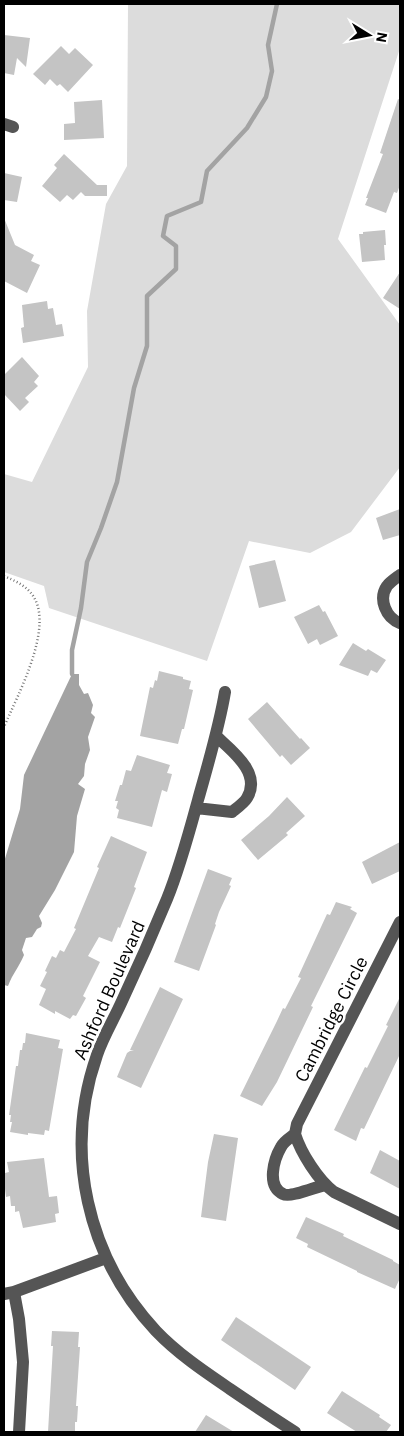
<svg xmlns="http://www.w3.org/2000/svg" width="404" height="1436" font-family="'IBM Plex Sans',sans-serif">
<rect width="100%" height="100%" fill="#fff"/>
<path fill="#dcdcdc" d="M128,4H400V48L338,239L400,325V467L351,532L310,553L249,541L207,661L49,608L44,586L4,572V474L32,482L88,367L87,311L106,204L127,166Z"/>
<path fill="#a3a3a3" d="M72,674H79V685L84,694L88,693L93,705L91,713L95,717L88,737L90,750L85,764L84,776L78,784L85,789L77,816L74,852L55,890L39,916L42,923L41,927L37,929L32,937L26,938L22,950L24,955C19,967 13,973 8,986L4,985V862L20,809L24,775Z"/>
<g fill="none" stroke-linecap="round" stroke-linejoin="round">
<path stroke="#a3a3a3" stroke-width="4.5" d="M72,674V650L81,608L87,562L101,528L117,482L134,388L147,346V296L176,269V246L163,236L167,216L201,202L207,171L247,128L266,97L272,71L268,45L277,4"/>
</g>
<path fill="#c4c4c4" d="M4,35L30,38L26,67L17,58L14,75L4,73Z
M61,46L69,54L75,48L93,65L68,92L60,84L57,86L50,79L45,85L33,74Z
M398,99L400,100V185L397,193L394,192L386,213L365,205L368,198H366L383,154L380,153Z
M102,100L104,138L64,140V124L75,123L74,102Z
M64,154L97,185H107V196H85L81,192L73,200L67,195L60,202L42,186L57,168L54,165Z
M4,173L22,177L17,202L4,200Z
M4,218L15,245L34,255L31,261L40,265L27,293L4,281Z
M385,230L386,245H384L385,260L362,262L359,234H363V232Z
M400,272V309L383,298Z
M47,301L48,309L53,308L56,325L62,324L64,336L23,343L21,328L24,327L22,305Z
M22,357L39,376L34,382L38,386L25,398L29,402L20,411L4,394V375Z
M400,509V535L383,540L376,518Z
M275,560L286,601L259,608L249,566Z
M319,605L323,612L325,611L338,636L320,645L317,639L308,644L294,617Z
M353,643L366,651L368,649L386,660L377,673L371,670L368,676L339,665Z
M159,671L183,677V679L191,681L189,689L193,690L184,729H182L178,744L140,736L150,687L153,688L155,680L157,681Z
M267,702L300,739L301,738L310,748L291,765L282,755L280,757L248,719Z
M137,755L170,765L167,773L172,774L167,792L162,790L152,827L117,818L119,810L116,808L118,801H115L120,785H122L126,770L131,771Z
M287,797L305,816L286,833L288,835L258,860L241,840L269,816Z
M111,836L147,852L134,887L136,888L120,928L118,927L112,942L99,937L88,956L100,962L83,996L86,998L76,1016L73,1015L70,1019L55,1011V1014L39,1005L46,989L40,986L47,972L45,971L52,956L56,958L60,950L64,952L76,929L74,928L99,868L97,867Z
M400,842V871L372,884L362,862Z
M208,869L232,878L229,885L231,886L219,912L215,924L216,925L199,971L174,962Z
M336,902L352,907L350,909L357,913L311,1006L313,1007L277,1082L262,1106L240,1096L277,1021L283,1008L285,1009L301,978L298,977L327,914L330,915Z
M160,987L183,999L141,1088L117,1077L127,1053L130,1051H134L130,1050Z
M400,997V1054L364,1129L361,1128L356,1141L334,1130L365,1067L367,1068L388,1026L386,1025Z
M26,1033L60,1040L58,1048L63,1049L49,1131L45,1130L44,1135L28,1133V1135L10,1132L12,1122H10L11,1115H9L16,1066H18L20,1050H22L23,1043H25Z
M214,1134L238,1138L226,1221L201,1217L208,1162Z
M380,1150L400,1161V1189L370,1173Z
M44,1158L49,1197L57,1196L59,1213L55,1214L56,1222L23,1228L19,1211L15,1212V1206H11L10,1196L6,1197L4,1181L5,1180V1173L9,1172L7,1162Z
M306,1217L344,1234L343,1236L393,1260V1261L400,1265V1278L395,1289L357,1272V1271L307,1247L308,1244L296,1238Z
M236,1317L311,1367L295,1390L221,1340Z
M52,1331L79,1332L78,1347H80L76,1406H78L77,1422H75V1432H48L53,1346H51Z
M342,1391L380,1415L379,1417L391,1425L386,1432H357L327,1413Z
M206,1415L234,1432H195Z"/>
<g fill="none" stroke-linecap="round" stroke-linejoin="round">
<path stroke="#777" stroke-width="2.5" stroke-dasharray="1 2.5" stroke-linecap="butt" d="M4,576C13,580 23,584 30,592C58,622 17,696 4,727"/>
<path stroke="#555" stroke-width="12" d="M4,124L13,127
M400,575C396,578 390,582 387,586C378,599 386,618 400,623
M225,692C219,728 208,764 198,800C189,833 180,867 167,899C153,933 138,967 122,1001C114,1019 103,1037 97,1055C63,1152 87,1257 156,1331C178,1354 205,1372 230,1389C252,1404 273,1418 295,1432
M196,808L232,812C237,808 244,803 247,798C262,773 232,751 216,736
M295,1134C301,1153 318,1180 334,1192L400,1224
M325,1185C315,1187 290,1198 283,1194C266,1186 274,1159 281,1147C284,1141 290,1138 295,1134L297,1124L400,922
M14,1292L19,1319L23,1362L19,1432
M4,1294L14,1292L106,1258"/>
</g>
<g text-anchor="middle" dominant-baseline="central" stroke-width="5" stroke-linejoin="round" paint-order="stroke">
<g font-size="18" fill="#000" stroke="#fff">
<text transform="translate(109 990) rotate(-66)">Ashford Boulevard</text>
<text transform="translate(331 1019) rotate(-63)">Cambridge Circle</text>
</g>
</g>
<rect width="404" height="1436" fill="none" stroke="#000000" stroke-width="10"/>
<g transform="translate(369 35) rotate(100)" stroke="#ffffff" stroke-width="4" paint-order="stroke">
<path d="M0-4L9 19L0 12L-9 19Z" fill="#000000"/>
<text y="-8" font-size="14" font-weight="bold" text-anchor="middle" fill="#000000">N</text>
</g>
</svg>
